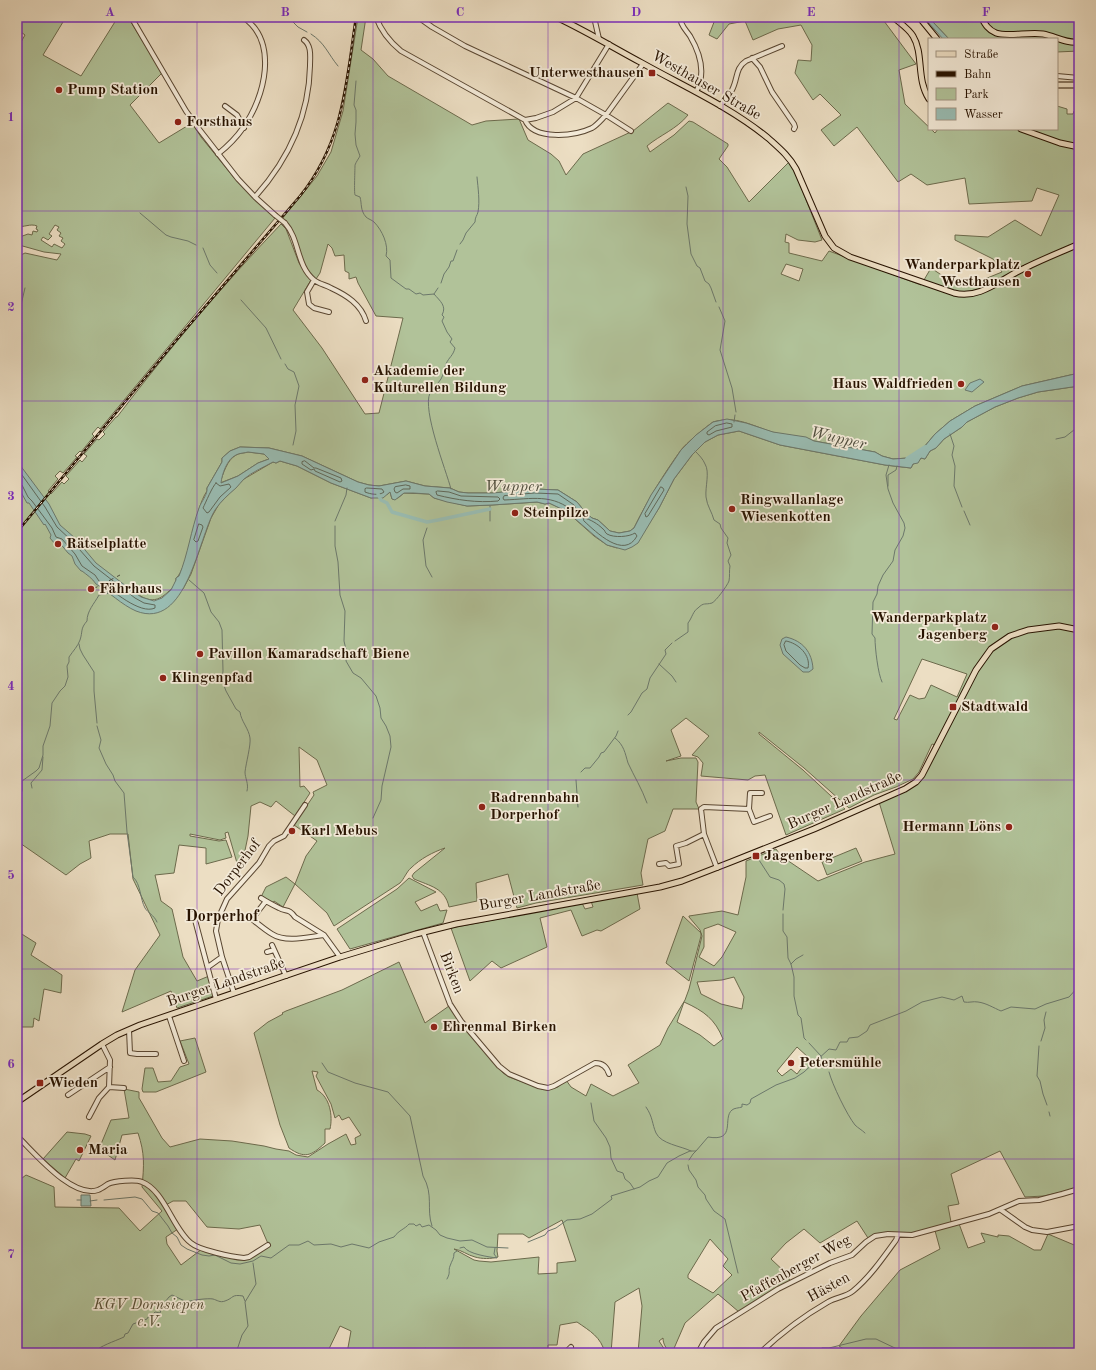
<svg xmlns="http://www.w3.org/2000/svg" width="1096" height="1370" font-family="'Old Standard TT',serif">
<rect width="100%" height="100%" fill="#ecdec3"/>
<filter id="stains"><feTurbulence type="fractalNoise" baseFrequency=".005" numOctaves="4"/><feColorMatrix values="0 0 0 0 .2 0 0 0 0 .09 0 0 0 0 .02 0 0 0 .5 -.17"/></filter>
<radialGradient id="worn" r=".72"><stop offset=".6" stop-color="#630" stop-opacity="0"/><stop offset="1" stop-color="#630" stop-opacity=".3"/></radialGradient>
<path fill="#b1c299" stroke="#6c6a4c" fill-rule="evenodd" d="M17,17H66L43,55L81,76L118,17H128L162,73L130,105L159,143L192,123L201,137L235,179L275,218L100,429L98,427L92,434L94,436L81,452L80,451L75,456L77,457L63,473L60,471L55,476L58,479L48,491L51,494L62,482L64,484L69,479L66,476L80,460L82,462L87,456L84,454L97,439L99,440L105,434L103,432L116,417H117C168,350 223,285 281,224L286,229L299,263L311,280L293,310L322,348L365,414L379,413L403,318L376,316L358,283L356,277L349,279V273L345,271L344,255L335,256L332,248L328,244L320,273L316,279L314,277C311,274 307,270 304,265C297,249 298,229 282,219L317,176L331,152L343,111L358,17H366L361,50L373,59L388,76L472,125L486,121L519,119L528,140L551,154L559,161L566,175L583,154L633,131L668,103L688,115C677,129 660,135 647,146L650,152L674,135L689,121L693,122L728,144V146L719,159L727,167L749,202L789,162L795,172L822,240L815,242L798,240L786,234L785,242L789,243V253L822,261L829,251L921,285L931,268L949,280L970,285L1002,272L993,259L955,240V235L988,237L1015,220L1041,236L1059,195L1037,188L1032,201L969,204L965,178L927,185L911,174L898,182L857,127L834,146L821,130L841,115L820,94L813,100L795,73L798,60L811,61L812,45L801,25L778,29L753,40L745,21L729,24L717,39L709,35L716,17H881L916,64L899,70L905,104L935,133L938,129H1057V106L1067,109V114H1073L1074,111L1079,112V373L1022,386L975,406L950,421L935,434L919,453L908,458L893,459L882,456L875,452L814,441C801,435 786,436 772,432C759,428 739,418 725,420C722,420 716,421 713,422C708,425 684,445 681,450C663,475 647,501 634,528L630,531L619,533L610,531L598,520L592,518L586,513L577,502L558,490L535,489L493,493H468L459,492L450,488L425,486L406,481L379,486L369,485L358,482L302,456L269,448L240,447L230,451L222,458V462L207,488V491C194,509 188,570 176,578C176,583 173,588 169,591C152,608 142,597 126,586L137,611L183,589L191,574L211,518L219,504L244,479L273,462L276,463L280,461L297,466L331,483L371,498L388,494L390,492L392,499L398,498L404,493L429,494L434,498L467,506L492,505L537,502L545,504L549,503L566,511L594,536L607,545L617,548L643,533L659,508L674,479L692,455L705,442L718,435L739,431L780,445L885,465L911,468L913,464L918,462L921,458L925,459L930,451L936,448L944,439L962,427L967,422L995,407L1018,398L1038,392L1079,386V1188L1044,1196L1025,1197L1000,1151L951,1174L959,1204L948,1206L951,1222L958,1221L968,1248L985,1242L981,1233L998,1237V1235L1009,1236L1034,1250H1041L1048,1234L1079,1247V1353H850L839,1346L861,1316L900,1270L940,1249L934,1227L914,1233H882L868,1238L857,1221L820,1243L804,1229L786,1243L771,1259L787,1274L790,1281L739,1312L718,1294L685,1323L672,1353H670C666,1348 663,1344 663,1338L659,1341L667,1353H638L642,1306L639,1288L615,1302L611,1353H605C601,1337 590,1331 577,1322L560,1325L557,1345H548V1353H428L426,1348L419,1353H347L351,1331L340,1326L327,1353H17V1305L21,1298L17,1286V1182L26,1175L54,1187L55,1207L119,1208L140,1231L162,1211L142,1187C144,1165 145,1154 138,1133L122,1135L115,1160L99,1149L111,1120L129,1118L124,1089L139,1092V1098L142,1103L162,1138L170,1147L200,1139L232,1141L264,1146L276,1149L289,1151L296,1155L308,1157L328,1144L346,1134L351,1145L356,1144L355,1138L361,1135L349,1117L342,1120L339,1115L335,1118L331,1104L316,1076L318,1072L312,1071L317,1090C330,1097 333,1116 330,1129H325V1143C311,1156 305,1159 289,1148L280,1125L254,1033L268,1022L283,1014L282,1013L286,1011L342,990L399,962L425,1023L449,1006L473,1038L503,1073L509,1077L542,1089H548L558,1087L566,1080L571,1087L586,1096L591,1084L613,1096L639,1083L628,1065L660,1045L668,1028L685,1000L689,989L702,936L700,930L689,917V916L722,911L738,915L746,877V861L776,849L781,856L818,881L865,862L895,854L879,802L913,787L939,746L932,744L919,772L913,779L896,787L874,795L849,808L804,768L759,732V734L803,770L845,809L786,835L765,775L755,776L748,780L701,776L703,763L698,757L692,755L709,736L686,718L671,730L681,756L666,761L681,758H696L698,762L696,802L699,809H673L665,831L648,839L641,873L643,885L536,903L517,908L508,874L476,883L477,901L449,907C445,888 430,886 414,879L412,876L414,873L445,848C433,852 420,859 411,868C407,871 404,879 400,883L334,926L327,913L295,884L283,907L274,901L273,903L261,897L266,887L286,877L295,884L306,856L317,841L294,825L314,795L313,792L327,785L317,760L299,747L300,787L304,786L310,793L295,816L276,801L271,807L260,802L251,806L248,836L243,860L237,863L228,832L225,833L226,838L220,840L190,834V836L219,841L226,840L232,857L206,864V848L179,845L174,873L155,875L161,901L172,909L183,957L197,981L209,976L213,996L177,1008L171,991L122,1012L135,970L160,935L133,879L128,834H110L89,841L91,858L80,864L66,875L17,841V257L25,253L57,260L61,254L44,252L19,245L18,244L17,238L28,234L32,235L33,231L37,232L38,230L36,229L37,226C30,223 24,228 17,226V49L25,35L17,29ZM55,225L59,227L57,230L61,233L59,236L63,238L61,241L65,244L62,248L54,244L52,247L41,240L43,237L48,240L52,236L49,234ZM786,264L803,269L799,281L781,274ZM922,659L967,674L957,697L931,685L925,698L919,699L910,695L897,720L894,719ZM718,924L736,932L722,957L714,966L699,957L704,947V929ZM734,977L744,997L742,1009L721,1004L701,994L697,982L722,980ZM684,1002C704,1011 715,1019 723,1039L714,1046L700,1035L677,1022ZM797,1047L809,1058L797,1074L791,1069L782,1076L777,1071ZM173,1201H186L207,1227L239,1229L260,1225L269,1246L245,1259L202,1249L181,1265L167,1244L166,1237L178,1229L164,1206ZM562,1220L576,1261L557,1263V1273L538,1274L539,1257L491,1262L479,1261L474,1260L454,1249C462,1250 467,1255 475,1257C482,1259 491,1259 498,1257L497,1251L498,1234H523L529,1238ZM710,1239L728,1259L723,1266L732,1275L713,1293L688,1278V1275Z
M930,17H1079V51L1057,52V39H949L932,21Z
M248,452L264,454L269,459L258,463L238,476L220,483C223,474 227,460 236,455C239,453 245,453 248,452Z
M856,848L862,861L827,875L822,862Z
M409,878L436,892L415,902L421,911L437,904L440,911L447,910L443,923L350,949L337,929L397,889Z
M637,893L640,909L601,931L597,930L582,936L571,910L540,918L547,947L501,968L492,961L470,981L451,928L582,903L585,909L593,907L591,901Z
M683,916L701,933V936L689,981L666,963Z
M17,931L36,943L31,955L62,975L61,993L44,989L39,1021L34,1018L33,1027H20L17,1031Z
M195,1038L206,1072L156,1092H143L142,1089L145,1068H153L158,1082L171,1081L180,1067L189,1064L180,1041Z
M67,1132L85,1134L91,1136L79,1161L76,1159L65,1178L43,1159Z"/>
<path fill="#99bcb2" stroke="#6c786b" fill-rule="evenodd" d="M926,17H930L932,21L949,39H943L927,21Z
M1079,373V386L1038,392L1018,398L995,407L967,422L962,427L944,439L936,448L930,451L925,459L921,458L918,463L913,464L911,468L885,465L780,445L739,431L718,435L705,442L692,455L674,479L659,508L638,543L632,547L625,550L607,545L595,536L566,511L549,503L545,504L537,502L492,505L467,506L447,502L434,498L429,494L413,493H404L395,500L392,499L390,492L383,498H371L331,483L297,466L280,461L276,463L273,462C264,467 252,472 244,479C241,482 239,485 236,488C228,495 221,501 215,510C198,538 187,631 136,611C122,605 109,592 96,584C92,578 87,575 82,571H81L75,564L72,556L68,553L59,542L55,544L50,538L51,535L45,524L44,525L29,503H27L17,485V461L49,504L60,525L75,538L96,563L126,586L141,597L154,601L162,598L171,590L176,580V578L179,576C188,554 191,530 199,508C201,502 208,494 207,488L222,462V458L230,451L240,447L269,448L302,456L358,482L369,485L379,486L406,481L425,486L450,488L459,492L468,493H493L534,489L558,490L577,502L586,513L592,518L598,520L610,531L619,533L630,531L634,528L651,495L681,450L696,435L713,422L727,419L746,423L773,432L806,437L814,441L875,452L882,456L893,459L908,458L919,453L935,434L950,421L975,406L1022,386ZM248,452L264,454L269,459L258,463L238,476L221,483C222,474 227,459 236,455C239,453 245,453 248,452Z
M980,379L984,382L972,392L965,390L970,383Z
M786,637C803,641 812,652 813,669L809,672H803L783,654L780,645L782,639Z
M81,1195H90L91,1206H81Z"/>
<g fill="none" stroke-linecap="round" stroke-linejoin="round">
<path stroke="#606859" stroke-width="1" d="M727,423L732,424V427L716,431L709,435L707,434V432L715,426Z
M305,461L314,468H316L341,478L342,481L340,482L315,471L314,469L311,470L302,464V462Z
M17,468L45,507L57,527L72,541L94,566L135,598L144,603L155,605V608C140,615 112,590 99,581L95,575L82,566L75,554L62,539L56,537L52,528L32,501L28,497L22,485L17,484
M216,483L220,486L229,484L231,487L220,497L209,512L207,513L203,508C206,502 212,487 216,483Z
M406,485L410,486V489H403L397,493L395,492L394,489L395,487Z
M661,487L663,488L664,490L648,516L646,517L645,514Z
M367,488L382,489L384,492C379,496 370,494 365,492V489Z
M438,491L449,492L461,496L498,497L500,499L498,501C477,503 457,500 437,495L436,492Z
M535,493L558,494L574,505L578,512L575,513C553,493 532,499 504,500L503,498L504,496Z
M584,518C590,519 598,524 603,529C605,530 605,533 607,534C614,538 629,537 635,533L637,536C624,560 596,532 584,521Z
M199,524L202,525L203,527L198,541L196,542L194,540Z
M786,641C798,643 811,655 808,668H805L800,665L786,651L784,645Z"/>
<path stroke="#6c786b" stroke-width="1" d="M288,17L298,27L307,32
M311,34C325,43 328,54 338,66
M356,81L354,105L356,110V122L355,134L356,145L360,156C359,158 356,162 355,165C355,168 354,193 355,195L360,197C362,204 360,210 366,217C368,219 372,220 374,222C382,230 389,245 386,256L390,260L391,278L406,289H409L416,294L420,293L423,295L434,294C440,301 447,306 442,315L444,317L442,321L447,332L452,339L450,342L455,348C453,356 449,357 446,364C444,368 444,374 441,379C438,384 433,387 430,393C422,410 446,470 451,489
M686,187L688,196L687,224L691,254L697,266L700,268L705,281L709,284L711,288L716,302
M140,213L166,235L171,237L188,241L196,245
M460,244L463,240L466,233L475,222C475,217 477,216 478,212C480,201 478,188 477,177
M203,248L210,265L217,273
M441,283L444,274L449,267L451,261H453L457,250
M434,294L438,288
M241,300L266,328L281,359
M719,307L725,321L720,350L732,388L736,412
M17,313L21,305L25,288
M285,364L288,369L294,372L299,386L295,405L296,431L293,445
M734,422L735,415
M950,434L954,446L952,455L955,466L954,486L962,507
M1056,439L1065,437L1079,426
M888,486V475L896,470L897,466
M490,506V521
M964,511L970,525
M335,521L346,495L347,488
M335,526V546L338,562L340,595L345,611L344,641L347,654L346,661L353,673L361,678L376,696L380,708L381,718L386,726L390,736L391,747L382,786L381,800L373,818
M427,528L423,540L426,566L432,577
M189,580L204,593L211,612L219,622L222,630L223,671L222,680L226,691L236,709L240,712C241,721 249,729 250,738C251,745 246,763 245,772C245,778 249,784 247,791
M675,641L688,632V623C692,618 693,611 698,608C704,602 705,605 712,603C716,601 727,586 729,581C730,576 729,571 730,566L728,561L731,555L727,543L728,538L721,528L720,524L714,520C712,512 707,506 706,497C705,487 710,472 705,464C703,459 699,455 695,451
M79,644L80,649L83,655L94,672V691L97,723
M659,664L672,676L676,682
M882,682C878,674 875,648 875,638L872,634L873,602L877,594L878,586L883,575L893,561L895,550L903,536L905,528L904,523L893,503L888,489L886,475L889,465
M628,715L631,712L642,693L647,689L650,678L666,654L665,650L672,643
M97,726L101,740L99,748L106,764L113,775L115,781L124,793L127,832L133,877C141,884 140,899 145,908C148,913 154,915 157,922
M615,738C624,745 625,753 628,763C634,776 642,789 647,803
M581,772L585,768H590L599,757L601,753L604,752L616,736L618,731
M576,780L578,807
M32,788L31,783L42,770L43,757
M17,802L22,791V781L36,771L39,768L43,755V746L50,726L52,703L60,691L65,686L68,677L67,666L69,662V657C73,651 78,646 80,640C83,631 80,629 87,621C87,611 94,604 99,595L110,593
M759,860L770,877L779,880L784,884L785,889L783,910
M783,914V931L787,937L788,958L791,964L794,977V996L798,1015L801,1018L804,1038L806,1040
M791,964L796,959L803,955
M1041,1041L1045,1028L1044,1020L1046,1012
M809,1043L821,1056L822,1061L828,1066
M1039,1046L1037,1076L1040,1081L1043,1094L1047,1105
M322,1063L328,1072L355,1083L388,1092L410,1116L423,1176C434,1195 426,1209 432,1226
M829,1072C832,1084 847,1115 855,1125C858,1128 862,1130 865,1133
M591,1103L594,1121L606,1138L610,1147L611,1158L617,1171L623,1173L625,1179L630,1183L634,1189
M646,1107C653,1117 652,1124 656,1133C661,1144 681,1146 691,1151
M1049,1112L1050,1116
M689,1160L693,1154L696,1151
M688,1165L689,1170L696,1180L698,1187L705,1195L706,1199L714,1211L725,1219L738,1273
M77,1200H81
M104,1200L135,1197L142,1199L152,1211L158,1213L168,1226L172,1233L177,1237L181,1245L187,1249L202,1255L209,1256L215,1255L231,1263L240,1264L253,1261L261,1256L271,1258L289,1245H299L308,1241L314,1245L331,1244L341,1247L352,1244L369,1248L379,1242L394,1237C399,1230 405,1229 409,1224H414L416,1226L420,1224L422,1227L429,1225L436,1230L440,1235L447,1238L460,1241L472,1240L487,1247L508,1248
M90,1201L97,1200
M528,1242L545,1235L548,1231L556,1228L567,1220L580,1219L592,1214L612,1199L611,1196L640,1187L649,1181L658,1177L667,1163L679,1156L690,1151H696L708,1137C737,1142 722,1118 732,1110C734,1108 739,1108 742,1107V1104L747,1105L750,1103L751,1099L776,1085L795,1078L804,1072L829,1049L836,1050L840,1042H847L849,1038L858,1037L867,1031L870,1025L906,1011L922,1002L942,997L954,1000L962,996L964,1002C969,1003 973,1001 978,1002C986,1003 994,1008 1001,1011L1011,1007L1035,1009L1046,1004L1069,997L1079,986
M460,1248L464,1247C468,1254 489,1257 497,1258L494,1254L495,1248
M447,1279C451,1272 448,1271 450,1266C452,1260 454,1259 454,1253L457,1251
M165,1302L169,1297L172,1295L187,1302C191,1300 209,1298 213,1299C217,1300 220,1303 225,1301C234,1298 231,1294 243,1296L245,1301
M92,1353C102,1345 113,1342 124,1337L125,1334L128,1333L133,1324L147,1319L148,1317L152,1315L155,1312L160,1313L163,1304
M236,1353L242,1335L248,1326L245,1302L256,1284L253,1263
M815,1353L822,1348H829L866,1339H876L897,1349L910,1350L921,1353
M966,1353L987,1351L991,1353"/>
<path stroke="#99bcb2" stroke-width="3.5" d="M378,494L381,500L387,503L392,512L427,522L438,520L490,509"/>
<path stroke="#99bcb2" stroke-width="5.5" d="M908,459L925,448"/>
<path stroke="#504e3e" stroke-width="1" stroke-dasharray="5 4" stroke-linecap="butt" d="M93,589L120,575"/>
<defs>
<path id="minor" d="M131,17L186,111L199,129L238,179L255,197L275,215
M376,17C381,31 390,42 401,51L525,120
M418,17L432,27L465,46L576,98L606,115L643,64
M594,17L599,39
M680,17C680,25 686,30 690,36C700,53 706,74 696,92
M609,44L576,98L553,112L536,118L525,120C534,141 575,136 592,128C597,125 601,120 606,115L631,131
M752,58L760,67L772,92L794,124L795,127L794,129
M1057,76L1079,78
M225,106L237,115L244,128
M720,106C724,101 729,95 732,90C738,79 735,68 746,61L782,46
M218,154C228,146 236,138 243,128C265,97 279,42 243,17
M255,197C288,160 309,116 310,66C310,57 312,46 304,40
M285,223C300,240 296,265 314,280C319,284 326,285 331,288C346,295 361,304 366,321
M314,280L307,292L309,304L314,308L329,312
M749,809L754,822L770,816
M659,864L666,863L669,866L679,864L676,846L686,843L704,834
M717,868L704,834L701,809L704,807L749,809L750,793H762
M261,898C267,902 273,905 279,908C286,912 289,908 295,917L324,935L340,957
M266,901L252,919C258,924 265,930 272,934C286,943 308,937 324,935
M192,914L195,920L216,999
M423,932L450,1004L461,1021L499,1066L509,1074L538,1086L548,1088L554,1086L595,1063C602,1063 607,1067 609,1074
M272,945L286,976
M267,952L274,950
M208,967L222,957
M234,993L222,957L216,931L218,919L227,899L259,863L269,846L274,841L284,836L305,805
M169,1016L184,1061
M129,1030L130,1053L137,1054H156
M109,1087L124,1088
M68,1095L110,1067
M89,1117L99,1098L109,1087L110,1060L102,1044
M17,1136C34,1152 72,1199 98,1190C101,1189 105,1186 108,1184C114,1181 136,1179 142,1182C164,1190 173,1229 191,1243C199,1250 232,1257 244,1258L249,1257L268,1245
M1001,1210L1025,1227L1032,1230L1047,1232L1079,1226
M565,1353L571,1347
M698,1353L704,1342L716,1328L778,1289L830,1263L852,1255L866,1242L875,1236L888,1234L912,1235L989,1214L1019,1201L1039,1200L1062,1194L1079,1189
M760,1353C782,1332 802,1317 828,1302C836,1297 846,1297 853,1291C870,1277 883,1258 896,1240L898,1235"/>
<path id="major" d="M556,17C586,31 614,48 642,63C685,87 730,107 768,138C779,148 789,156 796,169L825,236L834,248L850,257L954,293C980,300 1002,278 1025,268C1043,259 1061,252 1079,244
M893,17C900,23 909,29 913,36C924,54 916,79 929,99
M919,17L937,39
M981,17C985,24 988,30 996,33C1007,37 1029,32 1043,34C1055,36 1066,44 1079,42
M1057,85H1079
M1021,129L1060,143L1079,147
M17,1102L102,1044L117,1035L140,1025L340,957L416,934L456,924L660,887L682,881L731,862L814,829L905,789L916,782L922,775L976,670L991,649L1010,636L1028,630L1059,626L1079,630"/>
</defs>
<use href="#minor" stroke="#594631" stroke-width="6"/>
<use href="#major" stroke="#281300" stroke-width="7"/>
<use href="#minor" stroke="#f3ead8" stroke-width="4"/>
<use href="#major" stroke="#ecdec3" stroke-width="5"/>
<defs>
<path id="rail" d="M17,532L179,337L300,196C344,141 346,83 356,17"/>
</defs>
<use href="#rail" stroke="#281300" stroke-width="2.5"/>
<use href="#rail" stroke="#f3ead8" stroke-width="1" stroke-dasharray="3" stroke-linecap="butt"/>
<defs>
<path id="minor-bridge" d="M275,215L285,223"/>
</defs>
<use href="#minor-bridge" stroke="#594631" stroke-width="6" stroke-linecap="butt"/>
<use href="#minor-bridge" stroke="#f3ead8" stroke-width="4"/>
</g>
<path fill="none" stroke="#7b2cbf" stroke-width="1" stroke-opacity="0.55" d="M197,17V1353M373,17V1353M548,17V1353M723,17V1353M899,17V1353M17,211H1079M17,401H1079M17,590H1079M17,780H1079M17,969H1079M17,1159H1079"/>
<g fill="#8f2418" stroke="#f3ead8" stroke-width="1.5">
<rect x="648" y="69" width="8" height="8" rx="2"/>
<circle cx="59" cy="90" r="4"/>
<circle cx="178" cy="122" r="4"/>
<circle cx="1028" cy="274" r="4"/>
<circle cx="365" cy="380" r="4"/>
<circle cx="961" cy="384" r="4"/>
<circle cx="732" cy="509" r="4"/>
<circle cx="515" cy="513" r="4"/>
<circle cx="58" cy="544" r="4"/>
<circle cx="91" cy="589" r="4"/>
<circle cx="995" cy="627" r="4"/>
<circle cx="200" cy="654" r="4"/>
<circle cx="163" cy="678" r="4"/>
<rect x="949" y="703" width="8" height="8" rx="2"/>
<circle cx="482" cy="807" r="4"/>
<circle cx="1009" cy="827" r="4"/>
<circle cx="292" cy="831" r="4"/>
<rect x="752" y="852" width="8" height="8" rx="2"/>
<circle cx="434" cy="1027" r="4"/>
<circle cx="791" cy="1063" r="4"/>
<rect x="36" y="1079" width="8" height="8" rx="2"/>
<circle cx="80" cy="1150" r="4"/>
</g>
<g text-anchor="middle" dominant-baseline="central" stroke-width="3.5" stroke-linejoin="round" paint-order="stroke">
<g font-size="15" font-weight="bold" fill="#281300" stroke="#f3ead8" text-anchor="start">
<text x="644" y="73" text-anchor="end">Unterwesthausen</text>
<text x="67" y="90">Pump Station</text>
<text x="186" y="122">Forsthaus</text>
<text x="1020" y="265" text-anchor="end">Wanderparkplatz<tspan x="1020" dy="17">Westhausen</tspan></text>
<text x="373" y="371">Akademie der<tspan x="373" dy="17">Kulturellen Bildung</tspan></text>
<text x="953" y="384" text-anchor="end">Haus Waldfrieden</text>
<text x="740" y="500">Ringwallanlage<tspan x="740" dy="17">Wiesenkotten</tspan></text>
<text x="523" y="513">Steinpilze</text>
<text x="66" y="544">Rätselplatte</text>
<text x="99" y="589">Fährhaus</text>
<text x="987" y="618" text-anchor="end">Wanderparkplatz<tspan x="987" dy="17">Jagenberg</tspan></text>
<text x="208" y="654">Pavillon Kamaradschaft Biene</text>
<text x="171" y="678">Klingenpfad</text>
<text x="961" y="707">Stadtwald</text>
<text x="490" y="798">Radrennbahn<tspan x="490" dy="17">Dorperhof</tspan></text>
<text x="1001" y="827" text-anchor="end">Hermann Löns</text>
<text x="300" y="831">Karl Mebus</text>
<text x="764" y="856">Jagenberg</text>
<text x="442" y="1027">Ehrenmal Birken</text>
<text x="799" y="1063">Petersmühle</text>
<text x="48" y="1083">Wieden</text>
<text x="88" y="1150">Maria</text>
</g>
<g font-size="15" fill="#281300" stroke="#f3ead8">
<text transform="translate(706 86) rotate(30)">Westhauser Straße</text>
<text transform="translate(845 801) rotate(-24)">Burger Landstraße</text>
<text transform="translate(238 868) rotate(-53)">Dorperhof</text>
<text transform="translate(540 896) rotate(-10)">Burger Landstraße</text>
<text transform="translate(451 973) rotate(69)">Birken</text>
<text transform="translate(226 983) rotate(-19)">Burger Landstraße</text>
<text transform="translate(796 1269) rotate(-29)">Pfaffenberger Weg</text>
<text transform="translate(829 1288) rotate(-29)">Hästen</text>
</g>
<g font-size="15" font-style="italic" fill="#585036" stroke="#f3ead8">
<text x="149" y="1305">KGV Dornsiepen<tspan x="149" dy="17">e.V.</tspan></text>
</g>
<g font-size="16" font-style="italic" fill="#504e3e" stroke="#f3ead8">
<text transform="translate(838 439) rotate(13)">Wupper</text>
<text x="513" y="487">Wupper</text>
</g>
<g font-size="16" font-weight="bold" fill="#281300" stroke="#f3ead8">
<text x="222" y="917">Dorperhof</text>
</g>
</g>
<rect width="1096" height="1370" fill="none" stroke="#ecdec3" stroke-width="44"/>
<rect x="928" y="38" width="130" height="92" fill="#f3ead8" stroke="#a29482"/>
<rect x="936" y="51" width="20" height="6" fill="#ecdec3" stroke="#a29482"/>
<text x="964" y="58" font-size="12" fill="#281300">Straße</text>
<rect x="936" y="71" width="20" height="6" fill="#281300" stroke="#a29482"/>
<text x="964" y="78" font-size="12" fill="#281300">Bahn</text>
<rect x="936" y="88" width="20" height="12" fill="#b1c299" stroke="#a29482"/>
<text x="964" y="98" font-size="12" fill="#281300">Park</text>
<rect x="936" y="108" width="20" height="12" fill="#99bcb2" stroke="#a29482"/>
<text x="964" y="118" font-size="12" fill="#281300">Wasser</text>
<rect x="22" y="22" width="1052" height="1326" fill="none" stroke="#7b2cbf" stroke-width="1.5"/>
<g font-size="13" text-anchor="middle" font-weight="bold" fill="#7b2cbf">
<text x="110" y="16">A</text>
<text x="285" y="16">B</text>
<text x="460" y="16">C</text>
<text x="636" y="16">D</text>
<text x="811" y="16">E</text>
<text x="986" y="16">F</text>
<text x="11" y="121">1</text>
<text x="11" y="311">2</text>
<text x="11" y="500">3</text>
<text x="11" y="690">4</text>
<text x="11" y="879">5</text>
<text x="11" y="1068">6</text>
<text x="11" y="1258">7</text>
</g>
<rect width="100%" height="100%" filter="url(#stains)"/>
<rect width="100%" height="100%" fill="url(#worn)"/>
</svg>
